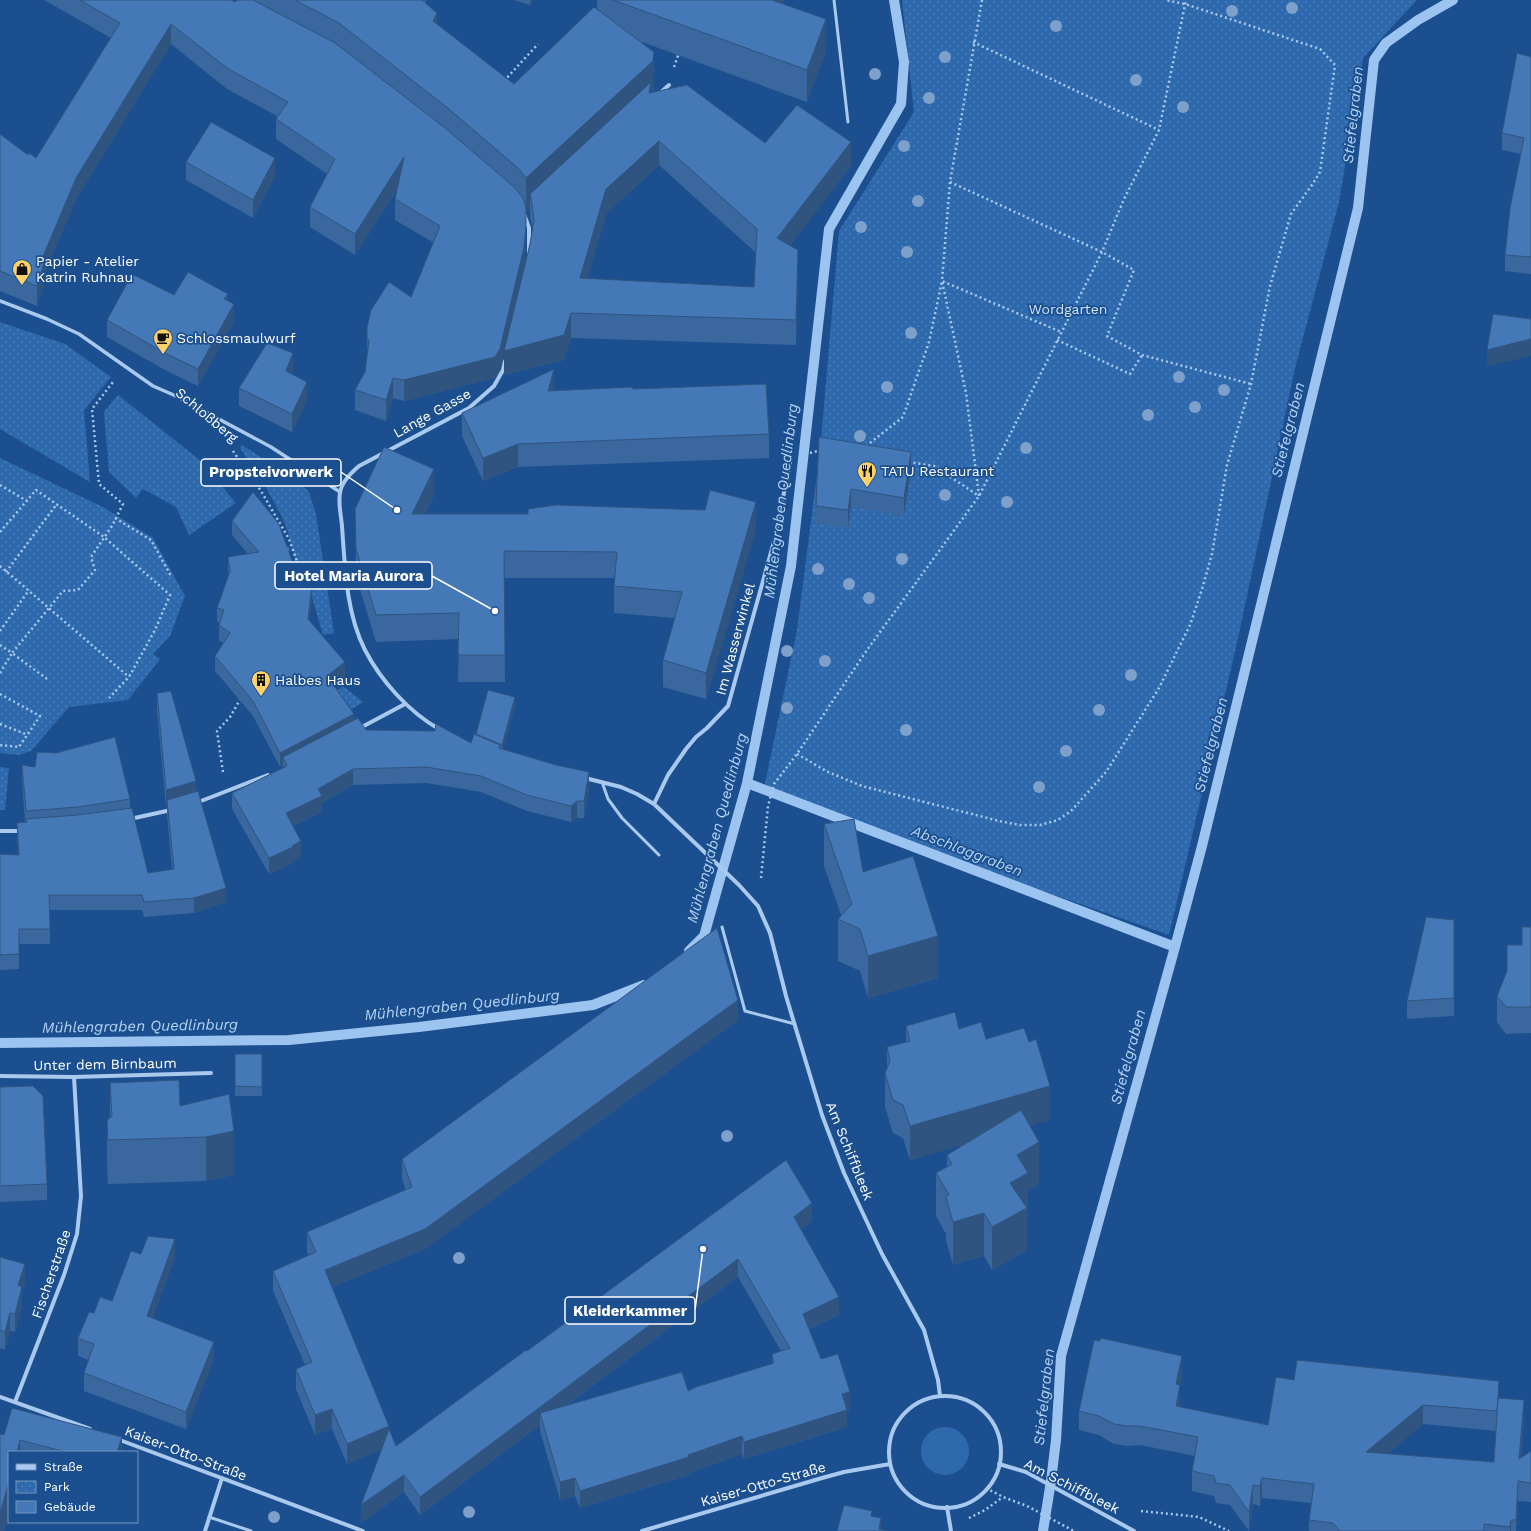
<svg xmlns="http://www.w3.org/2000/svg" width="1531" height="1531" font-family="'Work Sans',sans-serif">
<defs>
<pattern id="park-dots" width="8" height="8" patternUnits="userSpaceOnUse"><rect width="8" height="8" fill="#2e69ad"/><path d="M2 2h.1M6 6h.1" fill="none" stroke="#4d80b9" stroke-width="1.8" stroke-linecap="round"/></pattern>
</defs>
<rect width="100%" height="100%" fill="#1b4f8f"/>
<path fill="#2e69ad" d="M921 1451a24 24 0 1 1 48 0a24 24 0 1 1-48 0Z"/>
<path fill="url(#park-dots)" d="M902,0H1417L1363,58L1339,202L1295,368L1237,643L1169,935L846,822L764,788L797,630L820,451L839,231L914,112Z
M0,322L65,344L111,377L84,410L90,482L0,429Z
M118,395L201,461L236,503L189,535L176,507L143,489L136,498L109,472L104,412Z
M242,445L299,482L309,492L316,514L334,633L323,635L312,597L300,579L287,529L281,515L262,480L240,448Z
M0,458L103,507L153,538L185,596L170,636L153,654L160,659L128,700L69,707L31,751L19,755L0,753Z
M343,686L363,702L328,724L316,707Z
M0,767L9,768L5,810H0Z"/>
<g fill="none" stroke-linecap="round" stroke-linejoin="round">
<path stroke="#9cc4f0" stroke-width="10" d="M747,783L1175,947
M689,951L704,936L747,783L791,566L829,229L901,104L904,62L894,0
M0,1043L289,1040L419,1027L593,1005L644,985
M1043,1531L1051,1481L1056,1440L1061,1356L1175,947L1202,846L1358,208L1374,60L1386,43L1418,20L1453,0"/>
<path stroke="#a9c9ee" stroke-width="2.5" stroke-dasharray="2 3" stroke-linecap="butt" d="M982,0L950,182L942,281L1061,332
M973,42L1159,130
M674,67L679,53
M504,81L538,44
M950,182L1102,252L1134,270L1107,336L1142,355L1251,384
M1057,340L1130,374L1142,355
M866,446L903,417L929,342L942,281L966,393L979,496L934,466L909,462
M233,451L261,491L289,539L298,564L296,577
M810,453L821,450
M0,485L27,501
M115,518L151,540L171,576
M0,532L36,490L104,537L170,595L155,630L129,677L109,698
M0,566L129,677
M6,572L56,505
M0,631L29,590
M0,645L12,653L63,591L78,590L95,570L91,557L112,526L123,504L99,484L92,409L113,382
M0,673L12,653L47,679
M0,694L40,716L19,747L0,745
M0,724L28,735
M797,754L828,772L862,786L999,821L1020,825H1040L1058,820L1071,811L1106,772L1159,688L1190,625L1202,589L1212,554L1227,465L1251,384L1270,286L1291,214L1314,182L1320,172L1335,65L1320,49L1185,4L1165,0
M223,772L217,731L230,717L241,698
M761,878L768,806L774,784L797,754L867,650L979,496L1102,252L1124,199L1159,130L1186,0
M986,1488L1003,1497L1027,1506L1074,1531
M1141,1511L1199,1517L1229,1531
M969,1518L985,1510L1003,1497"/>
<path stroke="#a9c9ee" stroke-width="3" d="M834,0L848,122
M602,782L608,799L622,818L659,855
M722,927L745,1011L795,1024
M209,1517L251,1531"/>
<path stroke="#a9c9ee" stroke-width="3.5" d="M0,301L47,319L79,334L153,386L176,396L271,447L340,492"/>
<path stroke="#a9c9ee" stroke-width="4" d="M660,93L669,85
M524,214L529,228V255
M360,728L405,704
M439,729C409,712 381,681 365,650C346,613 345,567 342,526C341,515 338,503 340,493C341,482 352,472 359,466L469,408L494,386L503,370L505,361
M585,778L621,787L637,794L654,804L739,885L758,906L770,933L786,996L822,1115L844,1173L882,1254L924,1330L938,1380L940,1396
M196,803L268,775
M654,804L668,775L686,749L696,737L707,728L728,706L775,538L791,457
M130,819L171,810
M0,831H20
M0,1076L74,1077L211,1073
M889 1452a56 56 0 1 1 112 0a56 56 0 1 1-112 0Z
M0,1397L90,1429
M15,1402L64,1275L77,1234L81,1196L74,1077
M117,1439L363,1531
M999,1464L1026,1472L1134,1531
M947,1507L951,1531
M205,1531L222,1478
M642,1531L822,1478L844,1472L890,1464"/>
</g>
<g fill="#7ea0ca">
<circle cx="1292" cy="8" r="6"/>
<circle cx="1232" cy="11" r="6"/>
<circle cx="1056" cy="26" r="6"/>
<circle cx="945" cy="57" r="6"/>
<circle cx="875" cy="74" r="6"/>
<circle cx="1136" cy="80" r="6"/>
<circle cx="929" cy="98" r="6"/>
<circle cx="1183" cy="107" r="6"/>
<circle cx="904" cy="146" r="6"/>
<circle cx="918" cy="201" r="6"/>
<circle cx="861" cy="227" r="6"/>
<circle cx="907" cy="252" r="6"/>
<circle cx="911" cy="333" r="6"/>
<circle cx="1179" cy="377" r="6"/>
<circle cx="887" cy="387" r="6"/>
<circle cx="1224" cy="390" r="6"/>
<circle cx="1195" cy="407" r="6"/>
<circle cx="1148" cy="415" r="6"/>
<circle cx="860" cy="436" r="6"/>
<circle cx="1026" cy="448" r="6"/>
<circle cx="945" cy="495" r="6"/>
<circle cx="1007" cy="502" r="6"/>
<circle cx="902" cy="559" r="6"/>
<circle cx="818" cy="569" r="6"/>
<circle cx="849" cy="584" r="6"/>
<circle cx="869" cy="598" r="6"/>
<circle cx="787" cy="651" r="6"/>
<circle cx="825" cy="661" r="6"/>
<circle cx="1131" cy="675" r="6"/>
<circle cx="787" cy="708" r="6"/>
<circle cx="1099" cy="710" r="6"/>
<circle cx="906" cy="730" r="6"/>
<circle cx="1066" cy="751" r="6"/>
<circle cx="1039" cy="787" r="6"/>
<circle cx="727" cy="1136" r="6"/>
<circle cx="459" cy="1258" r="6"/>
<circle cx="469" cy="1512" r="6"/>
<circle cx="274" cy="1517" r="6"/>
</g>
<path fill="#3a679d" fill-rule="evenodd" d="M44,0H231L235,2L237,0H426V3L437,24L514,84L597,9V0H784L782,4L826,51L807,102L642,42L654,86L653,92L765,143L851,166L790,245L798,274L796,345L571,338L564,360L504,375L530,244L533,228L530,218V209L526,212V211V245L524,267L500,369L495,378L404,401L393,398L386,421L355,410V390L365,372L367,357V327L411,297L434,243L395,220V199L398,188L355,255L310,227V207L327,174L276,139V119L277,116L227,89L171,44L76,199L45,272V280L37,306L0,291V134L28,155L36,158L111,38ZM659,165L756,253L754,287L587,279L606,214Z
M514,0H532L530,5Z
M1531,57V274L1505,271V255L1521,154L1502,150V133Z
M186,162L275,176L253,218L186,180Z
M174,295L228,301L234,321L198,386L165,370L107,337V320Z
M293,371L292,374L307,400L292,432L239,406V388Z
M633,389L769,434V458L518,467L483,481L462,436V413L554,390Z
M819,437L911,470L904,516L851,507L848,528L816,524V506Z
M434,495L425,514L756,529L706,699L663,687V660L675,618L614,613V586L615,578H504L505,682H458L459,639L376,642L356,576L355,509Z
M232,521L290,555L297,574L312,598L309,621L345,676L333,685L354,720L366,730L471,743L476,735L515,706L503,749L589,788L584,818H577L571,822L527,811L481,792L426,783L353,785L322,803V812L293,826L301,857L293,861V863L269,874L232,809V793L283,768V765L280,767L253,716L215,671V656L223,643L219,640V625L220,623L217,622V608L229,576L228,571V557L248,554L232,535Z
M157,693L196,792L226,902L194,913L144,917L142,910H50V944H19V969L0,970V854L18,855L17,837V823L25,822L22,781V765L130,799V808L148,873L172,869L167,815V808H166L157,711Z
M824,824L863,872L938,978L868,998L860,971L838,961V919L841,915L824,866Z
M1454,920V1016L1407,1019V1001Z
M1522,927H1531V1033L1506,1034L1497,1022V996L1507,973V945H1522Z
M738,1020L425,1249L332,1287L396,1446L527,1351L812,1221L801,1229L839,1315L809,1329L821,1359L850,1410L847,1411V1427L744,1459L742,1454L689,1473V1475L580,1508L575,1496L560,1500L540,1431V1425L420,1515L404,1492L361,1523L382,1449L347,1464L332,1429L315,1435L296,1389V1369L305,1365L273,1291V1271L309,1256L307,1252V1232L406,1190L402,1179V1159ZM738,1277L781,1351L772,1354V1364L688,1391L566,1406Z
M906,1026L959,1029L986,1039L1050,1120L1030,1125L1039,1184L1028,1191V1216H1027V1250L992,1270L984,1256L953,1265L946,1240V1234L936,1216V1173L947,1167V1155L964,1144L910,1160L903,1138L893,1133L885,1107V1073L887,1070V1047L906,1042Z
M235,1054H262V1096H235Z
M110,1083L180,1106L229,1094L234,1175L206,1181L108,1184L107,1165V1120L110,1118Z
M0,1087L47,1184V1200L0,1202Z
M141,1254L175,1257L152,1319L214,1359L186,1429L84,1391V1373L88,1360L78,1356V1338L94,1313L112,1301Z
M0,1257L25,1282L22,1290V1305L15,1332L10,1331L5,1350L0,1348Z
M1182,1376L1180,1386L1179,1407L1268,1425L1294,1380L1499,1398L1524,1420L1521,1458L1531,1451V1502L1518,1501L1516,1531H1309V1520L1311,1503L1262,1498L1260,1506L1253,1504L1249,1531L1230,1505L1216,1503L1214,1496L1192,1491V1471L1195,1456L1140,1445L1127,1446L1114,1444L1099,1435L1079,1430V1411ZM1423,1424L1496,1431L1494,1462L1387,1454Z
M4,1435L122,1452H9V1512L4,1531H0Z"/>
<path fill="#305480" d="M530,0H532L530,5Z
M772,0H784L772,32Z
M437,13V47L433,21Z
M826,19V51L807,102V70Z
M171,24V44L76,199L45,272V280L37,306V286L42,259L76,178Z
M654,52V86L653,95L532,203L530,194V209L526,212V178Z
M659,141V165L606,214L580,303V278L606,189Z
M851,142V166L777,263V238Z
M404,157V178L355,255V234Z
M275,158V176L253,218V200Z
M526,225V245L524,267L500,369L495,378L404,401V380Z
M798,250V274L796,345V320Z
M228,294V311L224,299Z
M234,304V321L198,386V369Z
M571,313V338L564,360L504,375V351Z
M1531,339V356L1487,366V350Z
M293,353V371L286,389V371Z
M554,369V393L548,391Z
M393,378V398L386,421V400Z
M307,382V400L292,432V414Z
M518,444V467L483,481V458Z
M911,452V470L904,516V498Z
M434,469V495L412,541V514Z
M851,489V507L848,528V510Z
M756,502V529L706,699V673Z
M312,584V598L308,634V619Z
M345,662V676L327,690V676Z
M515,697V706L502,754V745Z
M354,714V728L283,757V765L280,767V753Z
M353,769V785L322,803V812L286,829V813L318,789Z
M589,772V788L584,818V801Z
M196,781V799L167,800V808H166V790Z
M577,801V818L571,822V806Z
M301,841V857L293,861V863L269,874V858Z
M226,888V902L194,913V898Z
M938,936V978L868,998V956Z
M738,1000V1020L425,1249L325,1290V1270Z
M1050,1086V1120L910,1160V1126Z
M234,1131V1175L206,1181V1137Z
M1039,1142V1184L1028,1191V1216H1027V1250L992,1270V1227L1010,1183L1017,1155Z
M812,1203V1221L794,1235V1217Z
M984,1213V1256L953,1265V1222Z
M175,1239V1257L147,1334V1316Z
M738,1259V1277L543,1423L540,1413V1425L420,1515V1497Z
M25,1264V1282L22,1290V1305L15,1332V1314L18,1285Z
M839,1297V1315L803,1331V1314Z
M10,1313V1331L5,1350V1332Z
M214,1342V1359L186,1429V1412Z
M1182,1356V1376L1180,1386V1404L1176,1426V1384Z
M1499,1381V1401L1498,1398Z
M850,1392V1410L847,1411V1427L744,1459V1442L842,1394Z
M1524,1400V1420L1519,1479V1459Z
M1423,1405V1424L1366,1472V1452Z
M332,1409V1429L315,1435V1415Z
M389,1426V1446L347,1464V1444Z
M742,1436V1454L689,1473V1475L580,1508V1491L688,1455Z
M122,1437V1452H117Z
M20,1440V1452H17Z
M404,1475V1492L361,1523V1505Z
M575,1478V1496L560,1500V1482Z
M1262,1478V1498L1260,1506V1486Z
M9,1481V1512L4,1531H0V1514Z
M1518,1481V1501L1516,1531V1520Z
M1253,1485V1504L1249,1531V1512Z
M881,1518V1531L879,1529Z
M1511,1520V1531H1510V1527Z"/>
<path fill="#4478b7" stroke="#305480" fill-rule="evenodd" d="M80,0H231L235,2L237,0H253L335,43L445,128L514,187L523,198L526,208V225L524,247L500,349L495,357L404,380L393,378L386,400L355,390L365,372L369,340L367,339V327L371,310L389,282L411,297L440,226L395,199L404,157L355,234L310,207L335,159L276,119L288,102L227,68L171,24L76,178L42,259L45,260L37,286L0,271V134L28,155L29,153L36,158L120,23Z
M295,0H422L437,13L433,21L514,84L594,7L654,52L653,61L526,178L518,168L449,109L339,23Z
M613,0H772L826,19L807,70Z
M1517,53L1531,57V257L1505,255L1510,208L1524,138L1502,133Z
M651,82L649,93L687,85L765,143L797,105L851,142L777,238L798,250L796,320L571,313L564,335L504,351L530,244L534,220L532,203L530,194ZM659,141L757,229L754,287L580,278L606,189Z
M211,122L275,158L253,200L186,162Z
M188,272L228,294L224,299L234,304L198,369L165,353L107,320L132,274L174,295Z
M1493,314L1531,319V339L1487,350Z
M267,343L293,353L286,371L307,382L292,414L239,388Z
M554,369L548,391L632,387L633,389L766,384L769,434L518,444L483,458L462,413Z
M819,437L911,452L904,498L851,489L848,510L816,506Z
M384,447L434,469L412,514H528V509L556,505L705,510L710,490L756,502L706,673L663,660L682,592L614,586L617,552L504,551L505,655H458L459,613L376,615L356,549L355,509Z
M253,492L279,524L287,547H290L289,552L297,574L312,584L308,619L345,662L327,676L354,714L280,753L253,701L215,656L230,633L219,625L224,610L217,608L230,571L228,557L259,552L232,521Z
M488,690L515,697L502,745L476,734Z
M171,691L196,781L166,790L157,693Z
M358,718L366,730L435,731L436,724L471,743L474,734L500,745L499,748L556,765L589,772L584,801H577L571,806L527,795L481,776L426,767L353,769L318,789L322,796L286,813L301,841L292,846L293,847L269,858L232,793L287,766L283,757Z
M115,737L130,799L78,807L26,811L22,765L35,767L37,752L56,753Z
M198,791L226,888L194,898L144,902L142,895H49L50,929H19V954L0,955V854L19,855L17,823L27,822L26,819L78,815L132,808L148,873L174,869L167,800Z
M854,819L863,872L913,856L938,936L868,956L860,929L838,919L852,904L824,824Z
M1426,917L1454,920V998L1407,1001Z
M1522,927H1531V1007H1506L1497,996L1507,971V945H1522Z
M717,928L738,1000L425,1229L325,1270L389,1426L347,1444L332,1409L315,1415L296,1369L312,1362L273,1271L316,1252L307,1232L412,1187L402,1159Z
M955,1012L959,1029L981,1022L986,1039L1024,1028L1029,1042L1036,1039L1050,1086L910,1126L903,1105L893,1100L885,1073L890,1061L887,1047L910,1041L906,1026Z
M235,1054H262V1087L235,1086Z
M179,1080L180,1106L229,1094L234,1131L206,1137L108,1140L107,1120L112,1116L110,1083Z
M33,1086L43,1096L47,1184L0,1186V1087Z
M1021,1110L1039,1142L1017,1155L1028,1173L1010,1183L1027,1208L992,1227L984,1213L953,1222L946,1197L949,1195L936,1173L952,1164L947,1155Z
M786,1160L812,1203L794,1217L839,1297L803,1314L821,1359L838,1354L850,1392L842,1394L847,1410L744,1442L742,1436L688,1455L689,1457L580,1491L575,1478L560,1482L540,1413L682,1372L688,1391L696,1387L774,1363L772,1354L790,1348L738,1259L420,1497L404,1475L361,1505L389,1429L396,1446L526,1350L527,1351Z
M148,1236L175,1239L147,1316L214,1342L186,1412L84,1373L94,1344L78,1338L89,1312L94,1313L100,1297L112,1301L131,1251L141,1254Z
M0,1257L25,1264L18,1285L22,1287L15,1314L10,1313L5,1332L0,1330Z
M1101,1338L1182,1356L1176,1384L1180,1385L1176,1406L1268,1425L1276,1377L1294,1380L1297,1360L1499,1381L1498,1398L1524,1400L1519,1459L1531,1451V1483L1518,1481L1516,1520H1511L1510,1527L1484,1524V1531H1340L1333,1523L1309,1520L1314,1484L1262,1478L1260,1486L1253,1485L1249,1512L1230,1485L1216,1483L1214,1476L1192,1471L1198,1437L1140,1426H1127L1114,1424L1099,1416L1079,1411L1094,1340L1100,1341ZM1498,1398L1494,1462L1366,1452L1423,1405L1497,1411Z
M12,1408L122,1437L117,1452H66L20,1440L17,1452H9V1481L0,1514V1434L4,1435Z
M844,1505L872,1511L871,1516L881,1518L879,1529L887,1531H837Z"/>
<defs>
<symbol id="shop-pin" viewBox="-11 -11 22 30"><path d="M0 17L-7.5 6A9.5 9.5 0 1 1 7.5 6Z" fill="#ffd166" stroke="#1b4f8f"/><path d="M-5-2.5h2.3a2.7 3.5 0 0 1 5.4 0H5L5.5 6h-11ZM-1.5-2.5h3a1.5 2.3 0 0 0-3 0Z" fill="#111"/></symbol>
<symbol id="cafe-pin" viewBox="-11 -11 22 30"><path d="M0 17L-7.5 6A9.5 9.5 0 1 1 7.5 6Z" fill="#ffd166" stroke="#1b4f8f"/><path d="M-5.5-4.5H6V0H3Q3 3.5 0 3.5H-2.5Q-5.5 3.5-5.5 0ZM3-3.2v2h1.7v-2ZM-6 4.5H4V6H-6Z" fill="#111"/></symbol>
<symbol id="restaurant-pin" viewBox="-11 -11 22 30"><path d="M0 17L-7.5 6A9.5 9.5 0 1 1 7.5 6Z" fill="#ffd166" stroke="#1b4f8f"/><path d="M-5-6h1v4h1v-4h1v4h1v-4h1v5L-1.5 .5V6h-2V.5L-5-1ZM5-6V6H3V1.5H1.5Q1.5-4 5-6Z" fill="#111"/></symbol>
<symbol id="building-pin" viewBox="-11 -11 22 30"><path d="M0 17L-7.5 6A9.5 9.5 0 1 1 7.5 6Z" fill="#ffd166" stroke="#1b4f8f"/><path d="M-4-6H4V6H1V3H-1V6H-4ZM-2.5-4.3h1.7v1.8h-1.7ZM.8-4.3h1.7v1.8H.8ZM-2.5-1h1.7V.8h-1.7ZM.8-1h1.7V.8H.8Z" fill="#111"/></symbol>
</defs>
<g fill-rule="evenodd">
<use href="#shop-pin" x="11" y="258" width="22" height="30"/>
<use href="#cafe-pin" x="152" y="327" width="22" height="30"/>
<use href="#restaurant-pin" x="856" y="460" width="22" height="30"/>
<use href="#building-pin" x="250" y="669" width="22" height="30"/>
</g>
<g text-anchor="middle" dominant-baseline="central" stroke-width="3.5" stroke-linejoin="round" paint-order="stroke">
<g font-size="14" fill="#fff" stroke="#1b4f8f" text-anchor="start">
<text x="36" y="261">Papier - Atelier<tspan x="36" dy="16">Katrin Ruhnau</tspan></text>
<text x="177" y="338">Schlossmaulwurf</text>
<text x="881" y="471">TATU Restaurant</text>
<text x="275" y="680">Halbes Haus</text>
</g>
<g font-size="14" fill="#cfe3fa" stroke="#1b4f8f">
<text x="1068" y="309">Wordgarten</text>
</g>
<g font-size="14" fill="#fff" stroke="#1b4f8f">
<text transform="translate(432 413) rotate(-29)">Lange Gasse</text>
<text transform="translate(207 415) rotate(40)">Schloßberg</text>
<text transform="translate(735 639) rotate(-75)">Im Wasserwinkel</text>
<text transform="translate(105 1064) rotate(-1)">Unter dem Birnbaum</text>
<text transform="translate(850 1151) rotate(68)">Am Schiffbleek</text>
<text transform="translate(51 1274) rotate(-71)">Fischerstraße</text>
<text transform="translate(186 1453) rotate(21)">Kaiser-Otto-Straße</text>
<text transform="translate(763 1484) rotate(-16)">Kaiser-Otto-Straße</text>
<text transform="translate(1072 1486) rotate(27)">Am Schiffbleek</text>
</g>
<g font-size="15" font-style="italic" fill="#b5d3f5" stroke="#1b4f8f">
<text transform="translate(1353 115) rotate(-84)">Stiefelgraben</text>
<text transform="translate(1288 430) rotate(-76)">Stiefelgraben</text>
<text transform="translate(781 501) rotate(-83)">Mühlengraben Quedlinburg</text>
<text transform="translate(1211 745) rotate(-76)">Stiefelgraben</text>
<text transform="translate(717 828) rotate(-75)">Mühlengraben Quedlinburg</text>
<text transform="translate(967 851) rotate(21)">Abschlaggraben</text>
<text transform="translate(462 1005) rotate(-6)">Mühlengraben Quedlinburg</text>
<text transform="translate(140 1026) rotate(-1)">Mühlengraben Quedlinburg</text>
<text transform="translate(1128 1057) rotate(-75)">Stiefelgraben</text>
<text transform="translate(1044 1397) rotate(-84)">Stiefelgraben</text>
</g>
</g>
<path fill="none" stroke="#fff" stroke-width="1.5" d="M397 510L341 472M495 611L432 576M703 1249L695 1310"/>
<g fill="#fff" stroke="#1b4f8f" stroke-width="1.5">
<circle cx="397" cy="510" r="4"/>
<circle cx="495" cy="611" r="4"/>
<circle cx="703" cy="1249" r="4"/>
</g>
<g fill="#1b4f8f" stroke="#fff" stroke-width="1.5">
<rect x="201" y="459" width="140" height="27" rx="4"/>
<rect x="275" y="562" width="157" height="27" rx="4"/>
<rect x="565" y="1297" width="130" height="27" rx="4"/>
</g>
<g font-size="15" text-anchor="middle" font-weight="bold" fill="#fff">
<text x="271" y="477">Propsteivorwerk</text>
<text x="354" y="581">Hotel Maria Aurora</text>
<text x="630" y="1316">Kleiderkammer</text>
</g>
<rect x="8" y="1451" width="130" height="72" fill="#1b4f8f" stroke="#7695bc"/>
<rect x="16" y="1464" width="20" height="6" fill="#a9c9ee" stroke="#7695bc"/>
<text x="44" y="1471" font-size="12" fill="#ffffff">Straße</text>
<rect x="16" y="1481" width="20" height="12" fill="url(#park-dots)" stroke="#7695bc"/>
<text x="44" y="1491" font-size="12" fill="#ffffff">Park</text>
<rect x="16" y="1501" width="20" height="12" fill="#4478b7" stroke="#7695bc"/>
<text x="44" y="1511" font-size="12" fill="#ffffff">Gebäude</text>
</svg>
